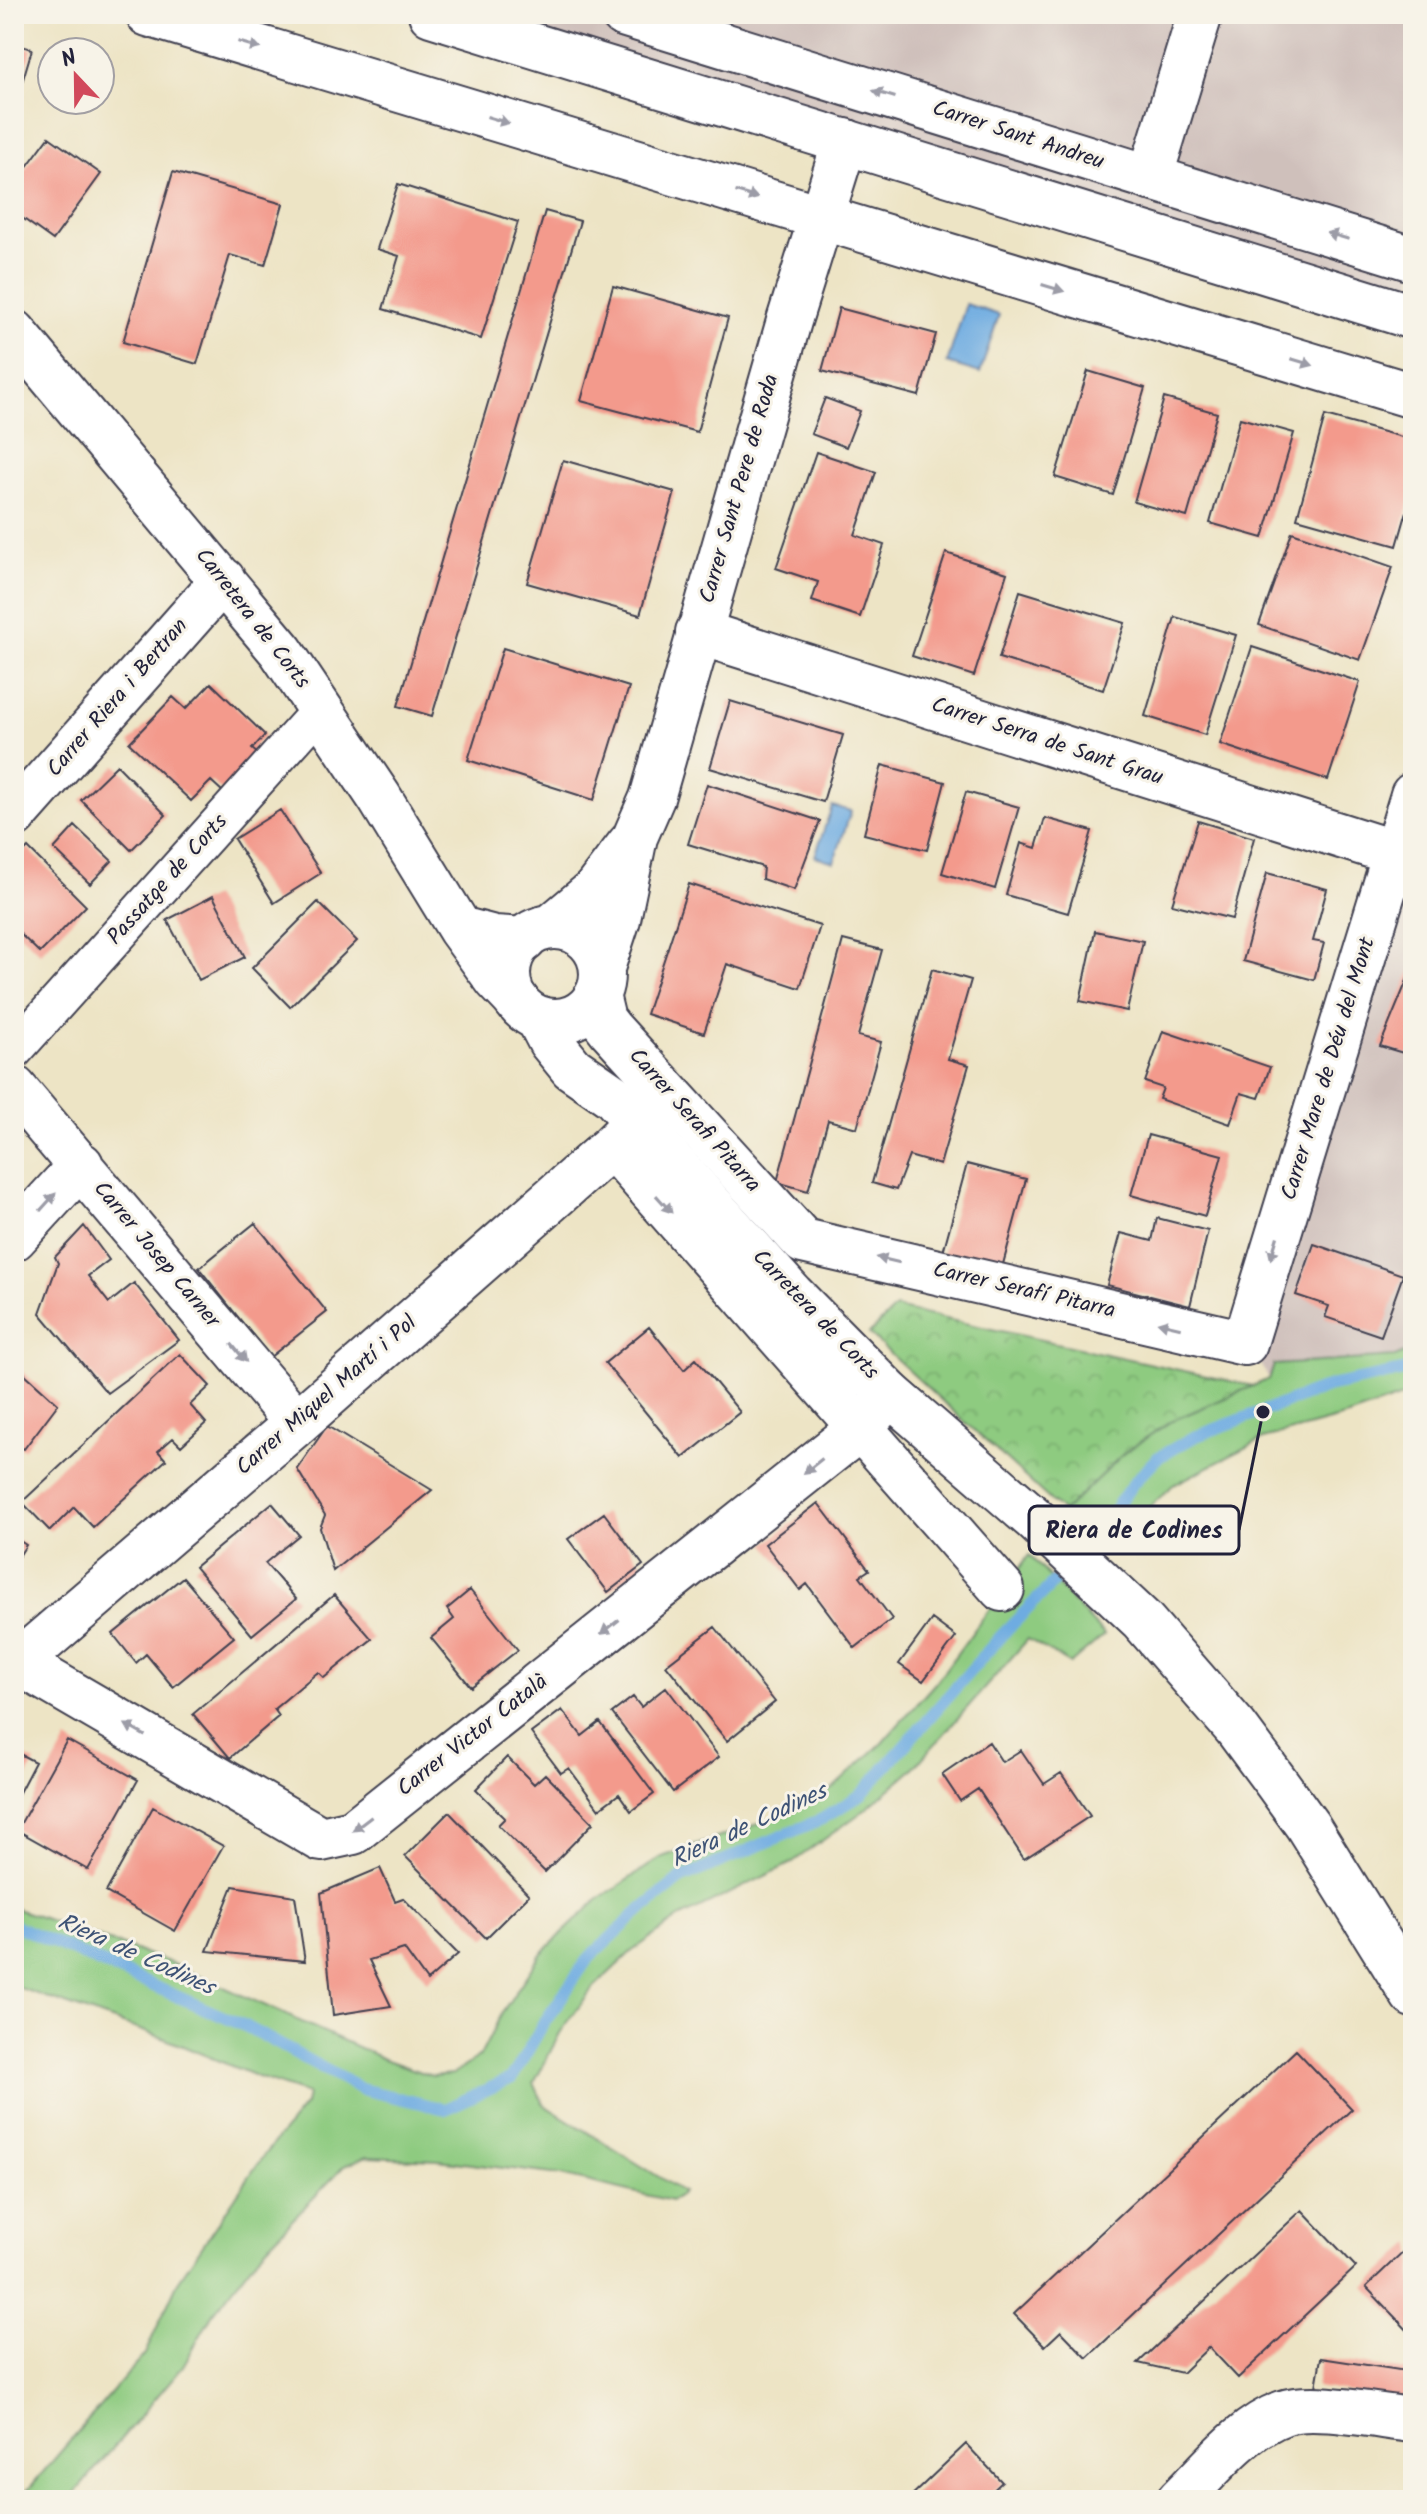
<svg xmlns="http://www.w3.org/2000/svg" width="1427" height="2514" font-family="Kalam,sans-serif">
<defs>
<pattern id="park-crowns" width="20" height="18" patternUnits="userSpaceOnUse" patternTransform="scale(2)"><rect width="20" height="18" fill="#8ecb80"/><path d="M2 6a3 3 0 1 1 6 0M12 15a3 3 0 1 1 6 0" fill="none" stroke="#7aae70"/></pattern>
</defs>
<rect width="100%" height="100%" fill="#f7f3e8"/>
<filter id="ink" filterUnits="userSpaceOnUse"><feTurbulence type="fractalNoise" baseFrequency=".0125" numOctaves="2"/><feDisplacementMap in="SourceGraphic" scale="16" xChannelSelector="R" yChannelSelector="G"/><feConvolveMatrix kernelMatrix="1 2 1 2 8 2 1 2 1" color-interpolation-filters="sRGB"/></filter>
<filter id="wash" filterUnits="userSpaceOnUse"><feTurbulence type="fractalNoise" baseFrequency=".006" numOctaves="4" result="noise"/><feDisplacementMap in="SourceGraphic" scale="32" xChannelSelector="R" yChannelSelector="G"/><feGaussianBlur stdDeviation="1.8" result="paint"/><feColorMatrix in="noise" values="0 0 0 0 0 0 0 0 0 0 0 0 0 0 0 0 0 1.4 0 .05"/><feComposite in="paint" operator="in"/></filter>
<g filter="url(#wash)">
<rect width="100%" height="100%" fill="#ede4c5"/>
<path fill="#cfc0bb" d="M435,14H1413V317Z
M1413,797V1349L1395,1357L1269,1378L1245,1343Z"/>
<path fill="#8ecb80" stroke="#58765e" stroke-width="2" d="M1413,1349V1393L1348,1416L1263,1439L1173,1485L1107,1547L1063,1512L1125,1452L1171,1421L1269,1379L1274,1365L1395,1357Z
M1029,1555L1104,1635L1070,1664L1028,1639L912,1770L866,1809L790,1864L679,1918L631,1952L592,1989L560,2033L534,2083L544,2105L683,2192L671,2201L561,2175L438,2160L366,2157L344,2166L258,2256L212,2315L183,2366L69,2500H19L145,2354L177,2283L263,2156L305,2105L307,2094L258,2077L163,2038L14,1986V1908L166,1961L384,2059L432,2076L453,2074L480,2056L503,2011L541,1954L597,1900L662,1857L769,1820L832,1789L882,1743L936,1682Z"/>
<path fill="url(#park-crowns)" stroke="#58765e" stroke-width="2" d="M895,1308L1253,1386L1171,1421L1125,1452L1063,1512L869,1334Z"/>
<path fill="#6eace1" stroke="#48678e" stroke-width="2" d="M966,304L999,315L980,373L947,363Z
M832,806L851,811L834,862L815,856Z"/>
<g fill="none" stroke-linecap="round" stroke-linejoin="round">
<path stroke="#6eace1" stroke-width="12" d="M1098,1533L1134,1482L1157,1458L1194,1437L1330,1386L1413,1369
M14,1925L247,2027L361,2089L445,2109L512,2078L542,2026L587,1960L634,1916L680,1879L822,1819L862,1794L1001,1636L1060,1576"/>
</g>
<g id="blocks">
<path fill="#f39a8c" d="M14,44L32,49L15,106H14Z
M49,137L101,174L53,240L14,212V184Z
M173,172L283,204L265,265L230,255L197,364L123,342Z
M398,184L518,222L481,339L383,309L399,256L377,249Z
M545,211L580,221L432,716L398,706Z
M613,286L728,318L697,432L581,401Z
M839,308L936,334L919,396L822,371Z
M1088,371L1145,388L1113,495L1055,477Z
M825,398L860,411L846,447L811,434Z
M1164,398L1217,413L1187,517L1134,502Z
M1325,416L1413,440V490L1397,546L1297,518Z
M1240,418L1294,433L1263,538L1210,523Z
M816,452L876,472L855,535L884,545L860,617L812,601L818,582L776,568Z
M563,460L675,492L640,615L527,583Z
M1292,532L1393,567L1360,660L1259,625Z
M946,553L1007,573L974,676L912,656Z
M1020,591L1125,623L1103,690L999,658Z
M1175,617L1236,635L1205,735L1145,716Z
M1252,647L1360,682L1328,780L1220,744Z
M503,648L629,687L594,800L468,760Z
M211,683L265,735L252,749L258,754L223,792L211,781L191,801L129,743L173,697L186,709Z
M730,701L843,735L823,802L710,768Z
M117,765L166,815L131,850L81,800Z
M882,765L945,782L927,850L864,834Z
M707,784L820,821L794,890L762,879L763,867L688,844Z
M966,792L1019,807L995,889L942,873Z
M280,810L321,873L274,903L234,839Z
M1045,818L1092,831L1068,913L1006,895L1021,843L1036,848Z
M1198,821L1254,838L1232,919L1172,904Z
M75,826L112,861L90,884L54,849Z
M28,848L86,906L40,953L14,928V862Z
M1267,873L1327,889L1313,941L1324,943L1314,980L1243,961Z
M689,884L820,926L800,988L727,964L704,1033L646,1014Z
M213,896L245,957L199,980L167,920Z
M318,902L357,941L290,1007L252,968Z
M1095,931L1143,941L1127,1011L1080,1001Z
M843,940L882,950L858,1036L881,1042L857,1128L828,1120L808,1191L777,1182Z
M1413,966V1056L1380,1046Z
M932,969L971,980L948,1059L969,1065L940,1165L909,1156L896,1190L872,1183Z
M1163,1031L1270,1067L1259,1098L1241,1093L1230,1124L1159,1099L1163,1088L1145,1082Z
M1148,1135L1222,1155L1205,1216L1131,1195Z
M967,1164L1026,1179L999,1279L940,1263Z
M1157,1218L1208,1231L1190,1306L1107,1285L1121,1233L1152,1241Z
M255,1223L327,1312L270,1357L199,1268Z
M84,1226L109,1260L88,1276L109,1303L134,1283L179,1340L107,1393L40,1313L58,1263L55,1257Z
M1314,1244L1403,1275L1381,1336L1325,1317L1329,1306L1296,1295Z
M649,1327L684,1370L696,1359L740,1412L683,1458L605,1363Z
M180,1354L210,1386L190,1405L206,1423L181,1446L173,1438L158,1451L166,1460L93,1527L74,1507L50,1531L22,1502Z
M14,1364L58,1404L24,1449L14,1443Z
M327,1426L432,1490L333,1571L320,1528L325,1515L297,1469Z
M272,1503L299,1535L265,1563L296,1599L252,1635L195,1567Z
M818,1503L869,1570L860,1576L892,1619L855,1648L807,1584L800,1590L765,1544Z
M604,1513L643,1565L608,1592L568,1539Z
M14,1537L26,1545L14,1564Z
M183,1577L234,1637L173,1687L146,1654L136,1663L113,1634Z
M470,1590L518,1650L471,1687L431,1638L454,1619L447,1609Z
M334,1595L372,1639L324,1678L318,1672L274,1709L279,1716L230,1758L193,1714Z
M932,1619L956,1637L923,1681L899,1664Z
M715,1627L775,1702L727,1741L666,1665Z
M666,1687L719,1757L673,1792L612,1713L633,1697L641,1707Z
M562,1710L582,1736L600,1722L654,1794L631,1811L619,1794L599,1809L569,1768L561,1773L531,1733Z
M67,1740L138,1780L88,1870L17,1830Z
M989,1742L1002,1762L1021,1750L1044,1784L1061,1773L1090,1816L1024,1859L978,1789L960,1801L942,1774Z
M14,1751L35,1762L14,1802Z
M507,1757L534,1784L545,1774L593,1823L545,1872L498,1825L505,1818L476,1789Z
M153,1807L223,1846L175,1931L106,1892Z
M449,1812L529,1895L486,1938L405,1856Z
M380,1868L395,1901L403,1898L458,1954L427,1981L404,1949L369,1960L391,2006L333,2015L321,1893Z
M233,1886L295,1896L305,1961L207,1951Z
M1296,2050L1352,2109L1087,2358L1061,2331L1045,2346L1014,2314Z
M1302,2210L1356,2267L1238,2378L1209,2347L1182,2373L1138,2363Z
M1413,2242V2336L1366,2287Z
M1321,2358L1413,2372V2402L1316,2387Z
M966,2444L1002,2482L983,2500H907Z"/>
</g>
</g>
<g filter="url(#ink)">
<use href="#blocks" fill-opacity="0" stroke="#403f50" stroke-width="2"/>
<g fill="none" stroke-linecap="round" stroke-linejoin="round">
<defs>
<path id="pedestrian" d="M14,1051L321,709"/>
<path id="minor" d="M148,14L1413,396
M623,14L1413,259
M1150,178L1200,14
M14,332L281,651L379,797L460,929L497,980L517,1001
M698,632L1395,853
M14,816L223,580
M460,929L494,938L524,940
M597,995L603,1020L610,1029L803,1241L1245,1343L1413,795
M14,1088L297,1423
M612,1146L1002,1589
M14,1238L81,1165
M14,1660L321,1839L353,1832L859,1429L890,1394
M14,1666L297,1423L612,1146L636,1122
M1179,2500C1210,2470 1242,2428 1283,2413C1312,2402 1381,2417 1413,2420"/>
<path id="tertiary" d="M551,927L595,890L629,845
M508 974a47 47 0 1 1 94 0a47 47 0 1 1-94 0Z
M602,968L618,919L635,837L652,798L789,321L845,141
M538,1018L550,1041L572,1068L614,1097L792,1295L890,1394L1032,1517L1142,1620L1236,1728L1276,1782L1307,1825L1413,1995"/>
<path id="secondary" d="M431,14L1413,317"/>
</defs>
<use href="#pedestrian" stroke="#403f50" stroke-width="40"/>
<use href="#minor" stroke="#403f50" stroke-width="48"/>
<use href="#tertiary" stroke="#403f50" stroke-width="48"/>
<use href="#secondary" stroke="#403f50" stroke-width="48"/>
<use href="#pedestrian" stroke="#fff" stroke-width="36"/>
<use href="#minor" stroke="#fff" stroke-width="44"/>
<use href="#tertiary" stroke="#fff" stroke-width="44"/>
<use href="#secondary" stroke="#fff" stroke-width="44"/>
</g>
<defs><path id="oneway-solid" d="M-6-.8H1V-3.2L6.5 0L1 3.2V.8H-6Z" transform="scale(2)"/></defs>
<g fill="#9c9ca7">
<use href="#oneway-solid" transform="translate(249 45) rotate(17)"/>
<use href="#oneway-solid" transform="translate(884 94) rotate(-163)"/>
<use href="#oneway-solid" transform="translate(498 120) rotate(17)"/>
<use href="#oneway-solid" transform="translate(747 195) rotate(17)"/>
<use href="#oneway-solid" transform="translate(1338 236) rotate(-163)"/>
<use href="#oneway-solid" transform="translate(1053 288) rotate(17)"/>
<use href="#oneway-solid" transform="translate(1302 362) rotate(17)"/>
<use href="#oneway-solid" transform="translate(48 1202) rotate(-48)"/>
<use href="#oneway-solid" transform="translate(664 1204) rotate(48)"/>
<use href="#oneway-solid" transform="translate(1274 1248) rotate(107)"/>
<use href="#oneway-solid" transform="translate(888 1260) rotate(-167)"/>
<use href="#oneway-solid" transform="translate(1169 1325) rotate(-167)"/>
<use href="#oneway-solid" transform="translate(239 1353) rotate(50)"/>
<use href="#oneway-solid" transform="translate(813 1466) rotate(142)"/>
<use href="#oneway-solid" transform="translate(610 1627) rotate(142)"/>
<use href="#oneway-solid" transform="translate(135 1730) rotate(-150)"/>
<use href="#oneway-solid" transform="translate(362 1824) rotate(143)"/>
</g>
</g>
<g text-anchor="middle" dominant-baseline="central" stroke-width="6" stroke-linejoin="round" paint-order="stroke">
<g font-size="22" fill="#22223b" stroke="#f7f3e8">
<text transform="translate(1018 136) rotate(18)">Carrer Sant Andreu</text>
<text transform="translate(740 489) rotate(-74)">Carrer Sant Pere de Roda</text>
<text transform="translate(252 619) rotate(52)">Carretera de Corts</text>
<text transform="translate(118 698) rotate(-49)">Carrer Riera i Bertran</text>
<text transform="translate(1047 742) rotate(18)">Carrer Serra de Sant Grau</text>
<text transform="translate(168 880) rotate(-48)">Passatge de Corts</text>
<text transform="translate(1329 1069) rotate(-73)">Carrer Mare de Déu del Mont</text>
<text transform="translate(694 1121) rotate(48)">Carrer Serafi Pitarra</text>
<text transform="translate(156 1255) rotate(50)">Carrer Josep Carner</text>
<text transform="translate(1024 1291) rotate(13)">Carrer Serafí Pitarra</text>
<text transform="translate(815 1315) rotate(46)">Carretera de Corts</text>
<text transform="translate(327 1396) rotate(-41)">Carrer Miquel Martí i Pol</text>
<text transform="translate(473 1736) rotate(-38)">Carrer Victor Català</text>
</g>
<g font-size="24" font-style="italic" fill="#3d5275" stroke="#f7f3e8">
<text transform="translate(749 1826) rotate(-25)">Riera de Codines</text>
<text transform="translate(136 1955) rotate(24)">Riera de Codines</text>
</g>
</g>
<path fill="none" stroke="#22223b" stroke-width="3" d="M1263 1412L1239 1530"/>
<circle fill="#22223b" stroke="#f7f3e8" stroke-width="3" cx="1263" cy="1412" r="8"/>
<rect fill="#f7f3e8" stroke="#22223b" stroke-width="3" x="1029" y="1506" width="210" height="48" rx="8"/>
<g font-size="24" text-anchor="middle" font-weight="bold" fill="#22223b">
<text x="1134" y="1538">Riera de Codines</text>
</g>
<rect width="1427" height="2514" fill="none" stroke="#f7f3e8" stroke-width="48"/>
<g transform="translate(76 76) rotate(338)"><circle r="38" fill="#f7f3e8" stroke="#a29fa3" stroke-width="2"/>
<path d="M0-6L14 30L0 20L-14 30Z" fill="#d1495b"/>
<text y="-12" font-size="22" font-weight="bold" text-anchor="middle" fill="#22223b">N</text>
</g>
</svg>
